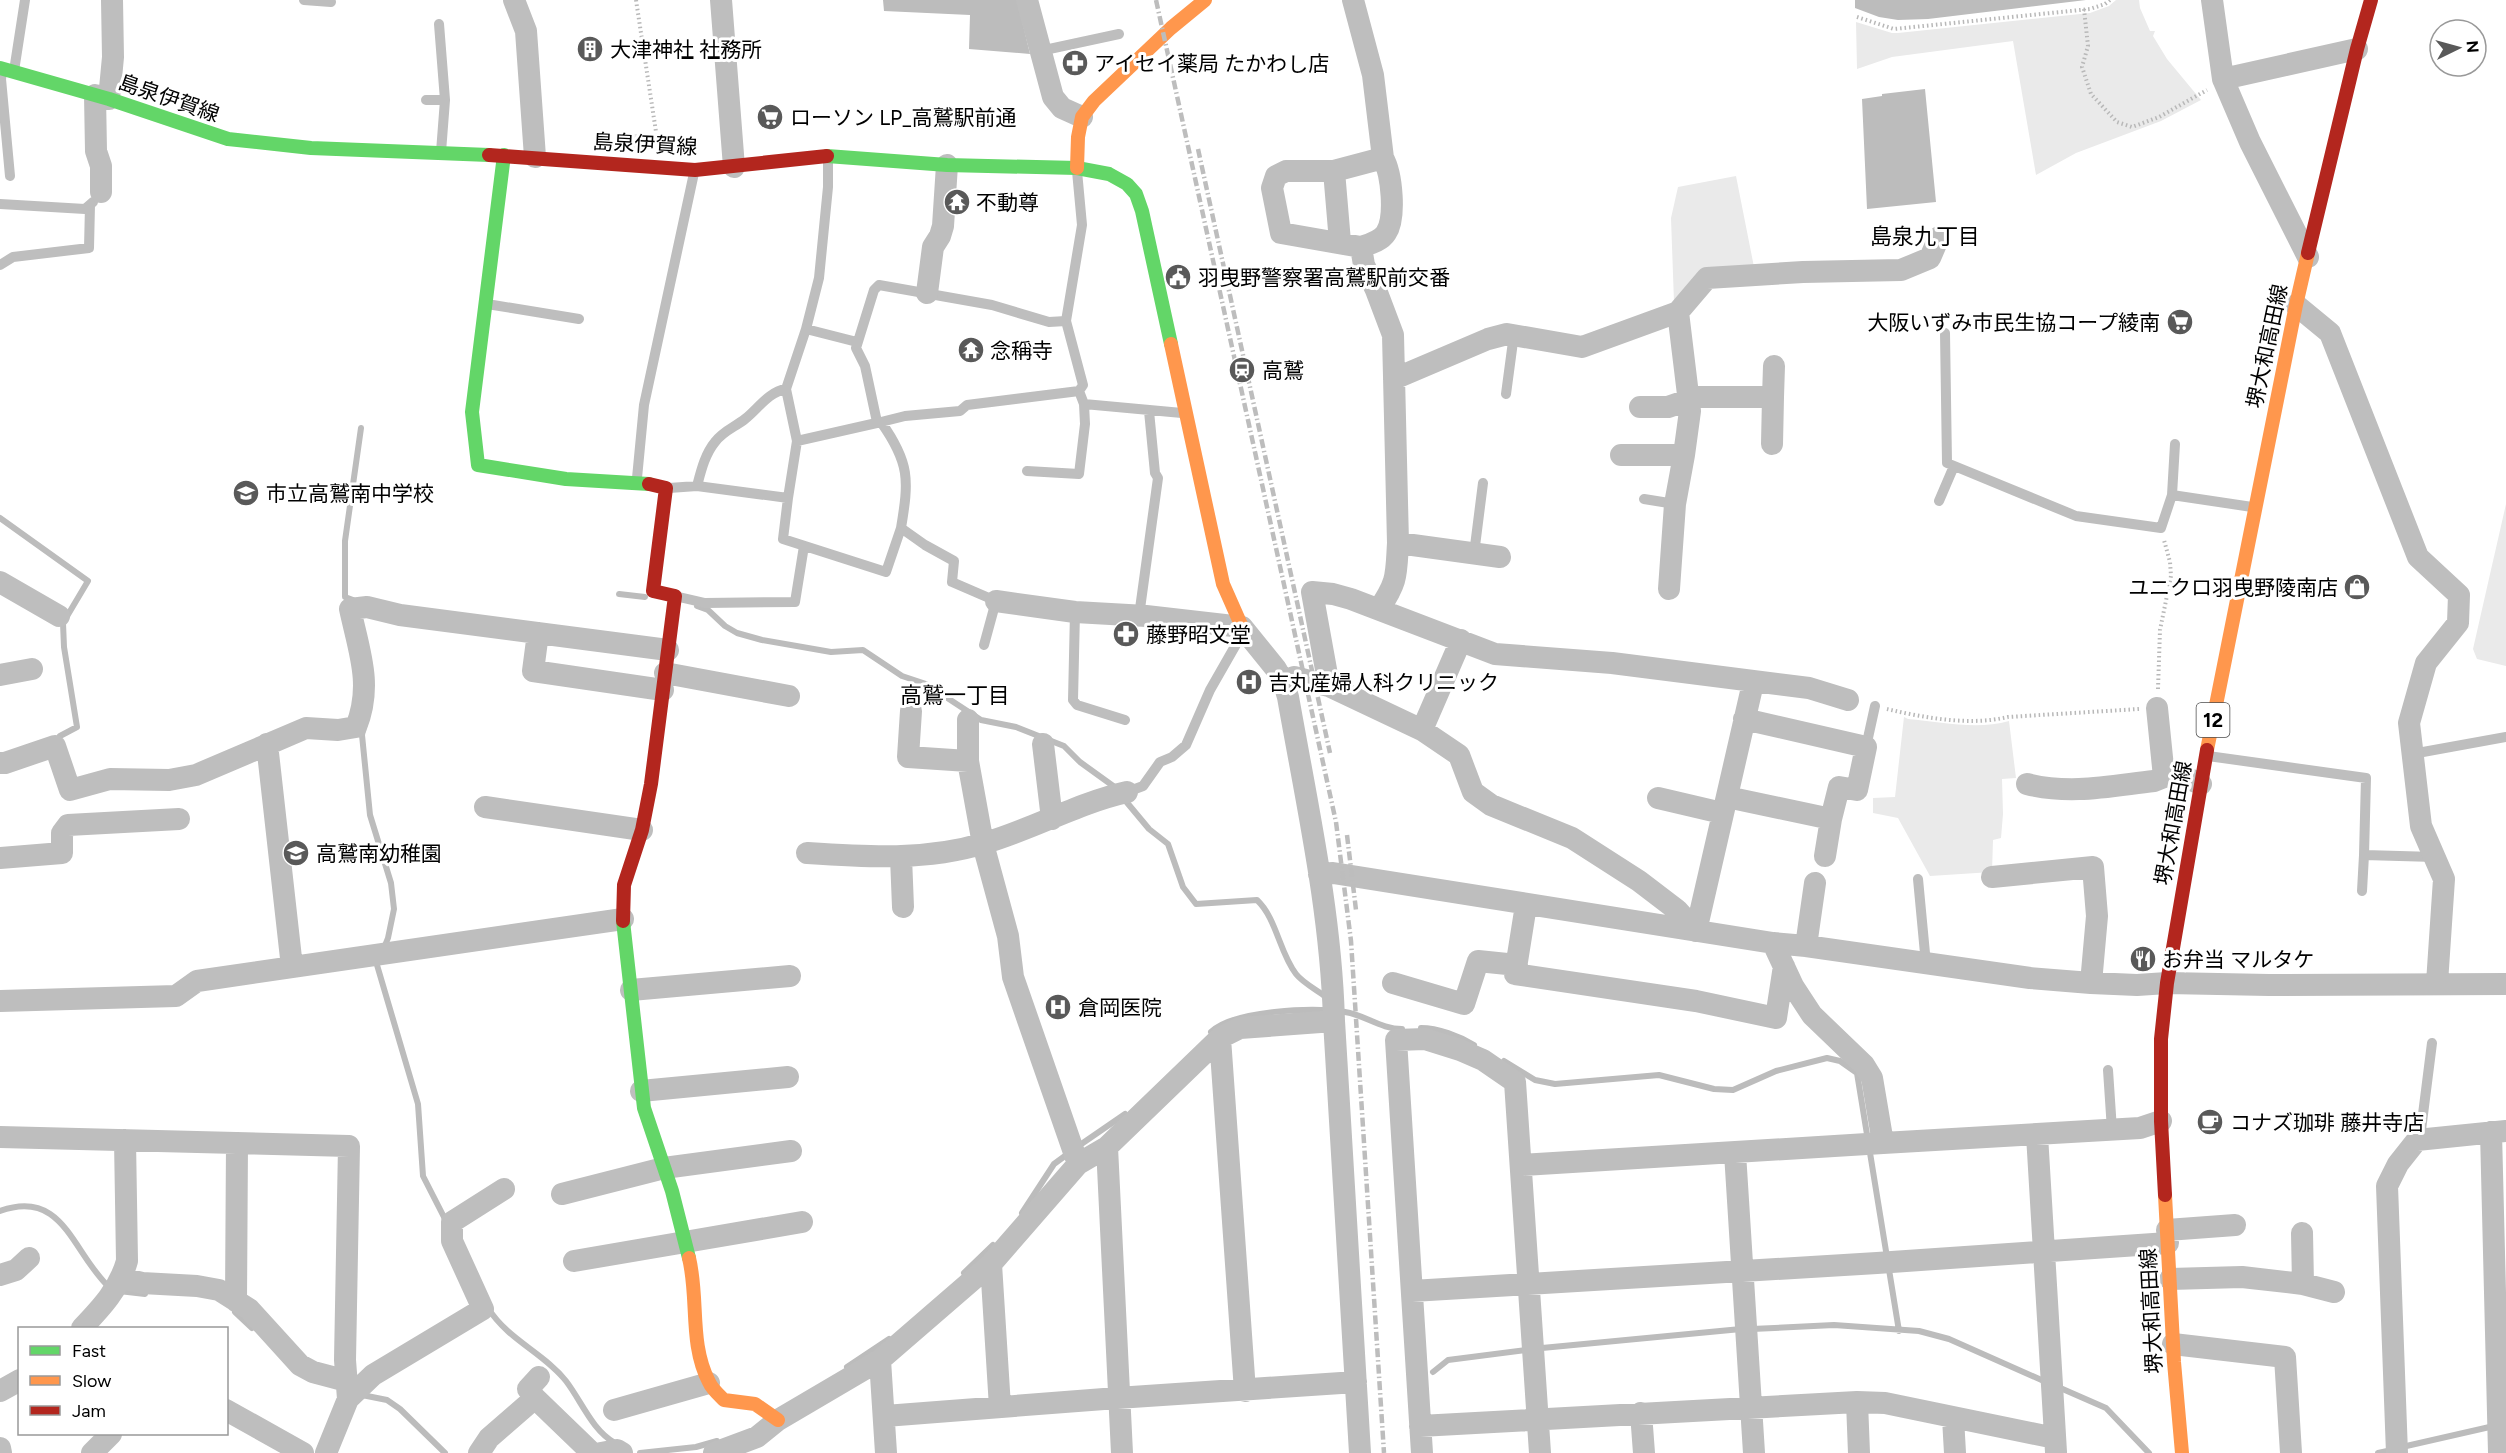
<svg xmlns="http://www.w3.org/2000/svg" width="2506" height="1453" font-family="Figtree,'Noto Sans JP',sans-serif">
<rect width="100%" height="100%" fill="#fff"/>
<path fill="#eaeaea" d="M2116,0H2139L2140,8L2150,31H2155L2153,36L2167,59L2201,100L2161,121L2076,153L2036,175L2013,41L1892,57L1857,69L1856,22L1892,33H1898L2090,13L2109,6Z
M620,134H639L643,142V154L616,150L617,135Z
M1736,176L1754,267L1674,302L1671,218L1678,187Z
M2506,504V666L2477,659L2473,649Z
M1904,717L1908,719C1940,722 1978,730 2009,721L2016,778L2002,779L2003,814L2001,838L1993,840L1992,872L1930,876L1898,818L1873,813V798L1895,797Z"/>
<path fill="#bcbcbc" d="M883,0H1017L1030,54L969,49L970,15L884,11Z
M1855,0H2086L1928,19L1898,20L1879,17L1855,8Z
M1925,89L1936,202L1867,209L1862,99L1882,96V94Z"/>
<g fill="none" stroke-linecap="round" stroke-linejoin="round">
<path stroke="#bcbcbc" stroke-width="6" d="M0,518L88,581L63,623L64,647L77,727L60,736
M619,594L645,597
M353,600L345,597V541L361,428
M697,606L708,610L725,626L737,633L762,640L831,652L863,650L902,676L926,684L981,720L1016,727L1064,746L1080,762L1116,788
M363,730L362,735L370,815L391,883L394,909L388,938L384,948
M1124,799L1149,829L1168,844L1183,887L1196,904L1257,900C1277,919 1279,952 1296,974C1303,983 1317,990 1326,997
M379,961L377,965L418,1104L423,1176L447,1223
M1421,1028C1438,1028 1459,1036 1474,1045
M1211,1032C1234,1010 1313,1007 1345,1012C1365,1015 1381,1029 1402,1029
M1504,1061L1535,1080L1555,1084L1659,1075L1714,1089L1733,1090L1776,1071L1827,1058L1840,1061L1857,1073L1899,1331
M1077,1147L1125,1114
M0,1211C64,1188 72,1253 110,1288
M1022,1213L1054,1164L1069,1153
M964,1273L993,1245
M119,1291L145,1294
M488,1308C508,1340 544,1353 566,1381C582,1402 592,1430 615,1443
M235,1312L252,1328
M1752,1329L1834,1325L1919,1331L1949,1339L2046,1382
M847,1367L889,1339
M1433,1372L1448,1360L1542,1348L1741,1329
M2058,1387L2106,1408L2149,1453
M362,1395L387,1400L400,1409L445,1453
M2402,1447L2494,1426
M640,1453L696,1447L717,1441
M2378,1453L2392,1450"/>
<path stroke="#b8b8b8" stroke-width="4" stroke-dasharray="1.5 3" stroke-linecap="butt" d="M636,0L658,145
M2084,9L2088,46L2082,67L2091,94L2117,122L2132,127L2159,117L2207,90
M1857,17L1894,29L2090,9L2105,4L2110,0
M644,49L661,47
M2158,689L2160,630L2171,576L2170,562L2164,540
M1887,709C1925,718 1970,726 2008,717L2139,709"/>
<path stroke="#bebebe" stroke-width="10" d="M304,0L331,2
M439,24L445,100L441,152
M1040,51L1119,34
M14,71L25,0
M2,72L1,79L10,176
M426,100H445
M1077,171L1082,225L1066,321L1083,385L1079,391
M0,204L85,209L93,202
M0,265L13,257L89,248L90,205
M487,304L579,319
M806,329L857,342
M1945,333L1947,463L2076,516L2161,528L2172,495L2252,507
M1506,394L1514,334
M877,422L865,366L856,348L874,290L879,285L992,305L1049,322L1066,321
M881,422L905,416L960,411L967,405L1079,391L1084,404L1182,413
M797,441L786,389L806,329L819,278L828,187V160
M1027,471L1079,474L1085,424L1084,404
M637,478L644,405L694,173
M697,486C701,471 705,454 715,442C723,431 735,427 745,419C758,409 768,392 786,389
M669,488L697,486L788,498L797,441L881,422C910,463 909,480 901,528L925,545L954,561L952,582L996,601L984,645
M2172,495L2175,444
M788,498L783,539L886,572L901,528
M1644,499L1675,504
M1939,501L1954,466
M1474,554L1483,483
M679,597L705,603L795,602L804,546
M1075,612L1073,700L1077,705L1125,720
M1139,616L1158,478L1155,473L1149,411
M1866,747L1875,706
M2412,754L2506,737
M2208,756L2366,778L2364,855L2435,857
M1127,792L1143,786L1160,762L1172,757L1186,745L1210,690L1238,641L1242,628
M1918,879L1926,964
M2362,891L2364,855
M2108,1070L2112,1130
M2417,1140L2421,1130L2432,1043"/>
<path stroke="#bebebe" stroke-width="22" d="M514,0L526,31L535,157
M721,0L734,167
M1027,0L1053,97L1062,108L1082,117
M1353,0L1373,75L1383,158C1392,174 1396,218 1386,233C1381,241 1370,244 1361,247L1281,233L1272,188L1276,176L1286,171H1334L1383,158
M2212,0L2223,79L2250,142L2308,257
M2223,79L2357,49
M95,95L96,151L101,166V192
M109,99L113,57L112,0
M1334,171L1340,242
M1361,247L1364,265L1376,290L1393,335L1398,543L1500,557
M927,293L933,247L940,236L943,226L947,165
M2296,305L2330,333L2418,557L2459,595L2458,623L2426,663L2409,723L2421,826L2444,879L2437,983
M1394,379L1488,339L1507,334L1582,347L1678,312L1707,278L1803,272L1901,270L1930,258L1939,237
M1773,397L1774,366
M1640,407H1668L1697,397H1773L1772,444
M1621,455H1684L1690,411L1678,312
M0,582L59,616
M1669,589L1675,504L1684,455
M996,601L1075,612L1146,616L1242,627L1276,669L1283,681L1288,697C1307,805 1331,912 1334,1021L1360,1453
M1379,609C1398,581 1396,575 1398,543
M538,633L533,671L663,690
M665,673L789,696
M0,675L32,669
M1283,681L1294,677L1329,686L1422,730L1459,755L1473,792L1491,805L1572,838L1639,881L1677,910L1696,931
M1329,686L1312,592L1333,594L1351,599L1495,654L1612,663L1809,688L1848,700
M2157,708L2164,777L2182,776L2201,784
M911,711L908,757L968,761
M968,720V761L983,844L1008,936L1013,977L1078,1164
M1422,730L1461,640
M267,744L292,967
M1043,744L1052,819
M0,763H5L55,746L70,790L110,779L169,780L196,775L306,728L338,730L356,727C373,685 359,651 350,609L367,607L400,615L668,650
M2027,784C2071,795 2110,786 2154,781L2164,777
M1727,797L1831,819L1839,787L1857,790L1866,747L1744,719
M1658,798L1722,813
M485,807L642,830
M807,853C867,857 926,861 985,843C1033,829 1078,803 1127,792
M1825,856L1831,819
M901,857L903,907
M0,858L62,853V833L68,825L179,819
M1319,874L1333,873L1773,943L1806,946L2030,978L2091,983L2137,985L2167,983L2269,985L2506,984
M1992,877L2093,867L2097,916L2091,983
M1526,905L1515,974L1696,1001L1776,1018L1784,966
M1696,931L1753,683
M1806,946L1815,883
M1393,983L1464,1004L1478,961L1517,965
M631,990L790,976
M0,1001L176,996L197,981L623,919
M1220,1038L1245,1391
M641,1091L788,1077
M2491,1132L2499,1453
M2037,1135L2056,1452
M0,1137L349,1146L345,1360L348,1399L326,1453
M1883,1143L2140,1128L2161,1121
M1107,1147L1122,1453
M1735,1153L1754,1453
M1522,1165L1883,1143L1872,1078L1864,1065L1812,1015L1793,986L1773,943
M562,1194L664,1168L791,1151
M2167,1230L2235,1225
M2302,1233L2303,1284
M574,1261L802,1222
M991,1264L1000,1407
M0,1275L16,1270L29,1258
M122,1278L142,1283L197,1286L219,1290L249,1309L300,1365L313,1372L347,1381
M2170,1279L2242,1277L2303,1284L2334,1292
M1412,1291L1877,1263L2168,1243
M236,1301L237,1143
M82,1328C102,1307 119,1289 127,1261L125,1140
M2173,1344L2285,1357L2291,1453
M880,1360L886,1453
M0,1391L20,1380
M535,1398L592,1453
M348,1399L373,1375L483,1309L452,1241V1222L504,1189
M1857,1402L1859,1453
M226,1410L303,1453
M614,1410L709,1383
M1641,1413L1644,1453
M885,1416L1117,1398L1356,1382
M1953,1418L1955,1453
M1420,1426L1857,1402L1885,1403L2055,1438
M0,1448L1,1453
M92,1453L111,1434
M479,1453L489,1438L535,1398L528,1389L539,1377
M601,1453L617,1450L622,1453
M714,1453L757,1437L778,1420L880,1360L991,1264L1078,1164L1107,1147L1220,1038L1240,1028L1334,1021
M1422,1453L1396,1040L1425,1039L1460,1050L1483,1060L1515,1082L1540,1453
M2397,1453L2387,1186L2398,1164L2417,1140L2506,1131"/>
<path stroke="#63d668" stroke-width="14" d="M0,68L109,99L228,139L311,148L489,155
M504,155L472,412L478,465L566,479L649,484
M827,156L947,165L1077,168L1109,174L1127,184L1136,194L1142,211L1171,344
M623,921L644,1108L672,1191L689,1258"/>
<path stroke="#ff974d" stroke-width="14" d="M1077,168L1078,137L1082,117L1094,101L1171,28L1205,0
M1171,344L1223,584L1242,627
M2207,750L2296,305L2308,253
M2165,1195L2174,1362L2182,1453
M689,1258C699,1299 689,1344 709,1382C712,1389 719,1395 724,1400L755,1404L778,1420"/>
<path stroke="#b3261e" stroke-width="14" d="M489,155L695,170L827,156
M2308,253L2357,49L2371,0
M623,921L624,885L642,830L651,784L675,596L653,591L666,488L649,484
M2165,1195L2161,1121V1039L2167,983L2207,750"/>
<path stroke="#bdbdbd" stroke-width="4.5" stroke-dasharray="9 3 1.5 3" stroke-linecap="butt" d="M1156,0L1336,822L1351,941L1384,1453
M1198,149L1330,753
M1347,835L1356,910"/>
</g>
<defs>
<symbol id="building-disc" viewBox="-11 -11 22 22"><circle r="9.5" fill="#595959" stroke="#fff"/><path d="M-4-6H4V6H1V3H-1V6H-4ZM-2.5-4.3h1.7v1.8h-1.7ZM.8-4.3h1.7v1.8H.8ZM-2.5-1h1.7V.8h-1.7ZM.8-1h1.7V.8H.8Z" fill="#fff"/></symbol>
<symbol id="pharmacy-disc" viewBox="-11 -11 22 22"><circle r="9.5" fill="#595959" stroke="#fff"/><path d="M-2-6h4v4h4v4h-4v4h-4v-4h-4v-4h4Z" fill="#fff"/></symbol>
<symbol id="supermarket-disc" viewBox="-11 -11 22 22"><circle r="9.5" fill="#595959" stroke="#fff"/><path d="M-6-5.5h2.5l.6 2H6L4.5 2H-2.5L-4.4-4H-6ZM-1.5 3.2a1.3 1.3 0 1 0 .1 0ZM3 3.2a1.3 1.3 0 1 0 .1 0Z" fill="#fff"/></symbol>
<symbol id="temple-disc" viewBox="-11 -11 22 22"><circle r="9.5" fill="#595959" stroke="#fff"/><path d="M0-6L5-2H3V0L6.5 2.5H4V6H1.5V3h-3V6H-4V2.5H-6.5L-3 0V-2H-5Z" fill="#fff"/></symbol>
<symbol id="civic-disc" viewBox="-11 -11 22 22"><circle r="9.5" fill="#595959" stroke="#fff"/><path d="M-.6-6.5H3V-4.5H.6V-3L4-1V1h2V6H-6V1h2V-1L-.6-3ZM-1.2 2.5V6h2.4V2.5Z" fill="#fff"/></symbol>
<symbol id="station-disc" viewBox="-11 -11 22 22"><circle r="9.5" fill="#595959" stroke="#fff"/><path d="M-3-6H3Q5-6 5-4V2Q5 4 3 4L4.5 6H3L1.5 4h-3L-3 6H-4.5L-3 4Q-5 4-5 2V-4Q-5-6-3-6ZM-3.5-4v3h7v-3ZM-3.5 1v1.5H-2V1ZM2 1v1.5H3.5V1Z" fill="#fff"/></symbol>
<symbol id="school-disc" viewBox="-11 -11 22 22"><circle r="9.5" fill="#595959" stroke="#fff"/><path d="M0-5L7-2L0 1L-7-2ZM-4 1L0 2.5L4 1V4Q0 6-4 4Z" fill="#fff"/></symbol>
<symbol id="shop-disc" viewBox="-11 -11 22 22"><circle r="9.5" fill="#595959" stroke="#fff"/><path d="M-5-2.5h2.3a2.7 3.5 0 0 1 5.4 0H5L5.5 6h-11ZM-1.5-2.5h3a1.5 2.3 0 0 0-3 0Z" fill="#fff"/></symbol>
<symbol id="hospital-disc" viewBox="-11 -11 22 22"><circle r="9.5" fill="#595959" stroke="#fff"/><path d="M-5-5h3v3.5h4V-5h3V5h-3V1.5h-4V5h-3Z" fill="#fff"/></symbol>
<symbol id="restaurant-disc" viewBox="-11 -11 22 22"><circle r="9.5" fill="#595959" stroke="#fff"/><path d="M-5-6h1v4h1v-4h1v4h1v-4h1v5L-1.5 .5V6h-2V.5L-5-1ZM5-6V6H3V1.5H1.5Q1.5-4 5-6Z" fill="#fff"/></symbol>
<symbol id="cafe-disc" viewBox="-11 -11 22 22"><circle r="9.5" fill="#595959" stroke="#fff"/><path d="M-5.5-4.5H6V0H3Q3 3.5 0 3.5H-2.5Q-5.5 3.5-5.5 0ZM3-3.2v2h1.7v-2ZM-6 4.5H4V6H-6Z" fill="#fff"/></symbol>
</defs>
<g fill-rule="evenodd">
<use href="#building-disc" x="575" y="34" width="30" height="30"/>
<use href="#pharmacy-disc" x="1060" y="48" width="30" height="30"/>
<use href="#supermarket-disc" x="755" y="102" width="30" height="30"/>
<use href="#temple-disc" x="942" y="187" width="30" height="30"/>
<use href="#civic-disc" x="1163" y="262" width="30" height="30"/>
<use href="#supermarket-disc" x="2165" y="307" width="30" height="30"/>
<use href="#temple-disc" x="956" y="335" width="30" height="30"/>
<use href="#station-disc" x="1227" y="355" width="30" height="30"/>
<use href="#school-disc" x="231" y="478" width="30" height="30"/>
<use href="#shop-disc" x="2342" y="572" width="30" height="30"/>
<use href="#pharmacy-disc" x="1111" y="619" width="30" height="30"/>
<use href="#hospital-disc" x="1234" y="667" width="30" height="30"/>
<use href="#school-disc" x="281" y="838" width="30" height="30"/>
<use href="#restaurant-disc" x="2128" y="944" width="30" height="30"/>
<use href="#hospital-disc" x="1043" y="992" width="30" height="30"/>
<use href="#cafe-disc" x="2195" y="1107" width="30" height="30"/>
</g>
<g text-anchor="middle" dominant-baseline="central" stroke-width="6" stroke-linejoin="round" paint-order="stroke">
<rect fill="#fff" stroke="#4c4c4c" stroke-width="1.5" x="2196.5" y="703" width="33" height="34" rx="4.5"/>
<g font-size="20" font-weight="bold" fill="#000">
<text x="2213" y="720">12</text>
</g>
<g font-size="21" fill="#000" stroke="#fff" text-anchor="start">
<text x="610" y="49">大津神社 社務所</text>
<text x="1094" y="63">アイセイ薬局 たかわし店</text>
<text x="790" y="117">ローソン LP_高鷲駅前通</text>
<text x="976" y="202">不動尊</text>
<text x="1198" y="277">羽曳野警察署高鷲駅前交番</text>
<text x="2160" y="322" text-anchor="end">大阪いずみ市民生協コープ綾南</text>
<text x="990" y="350">念稱寺</text>
<text x="1262" y="370">高鷲</text>
<text x="266" y="493">市立高鷲南中学校</text>
<text x="2338" y="587" text-anchor="end">ユニクロ羽曳野陵南店</text>
<text x="1146" y="634">藤野昭文堂</text>
<text x="1268" y="682">吉丸産婦人科クリニック</text>
<text x="316" y="853">高鷲南幼稚園</text>
<text x="2162" y="959">お弁当 マルタケ</text>
<text x="1078" y="1007">倉岡医院</text>
<text x="2230" y="1122">コナズ珈琲 藤井寺店</text>
</g>
<g font-size="21" fill="#000" stroke="#fff">
<text transform="translate(169 98) rotate(19)">島泉伊賀線</text>
<text transform="translate(645 144) rotate(3)">島泉伊賀線</text>
<text transform="translate(2267 346) rotate(-78)">堺大和高田線</text>
<text transform="translate(2173 823) rotate(-80)">堺大和高田線</text>
<text transform="translate(2151 1311) rotate(-93)">堺大和高田線</text>
</g>
<g font-size="22" fill="#000" stroke="#fff">
<text x="1925" y="236">島泉九丁目</text>
<text x="955" y="695">高鷲一丁目</text>
</g>
</g>
<rect x="18" y="1327" width="210" height="108" fill="#ffffff" stroke="#999999" stroke-width="1.5"/>
<rect x="30" y="1346" width="30" height="9" fill="#63d668" stroke="#999999" stroke-width="1.5"/>
<text x="72" y="1357" font-size="18" fill="#000000">Fast</text>
<rect x="30" y="1376" width="30" height="9" fill="#ff974d" stroke="#999999" stroke-width="1.5"/>
<text x="72" y="1387" font-size="18" fill="#000000">Slow</text>
<rect x="30" y="1406" width="30" height="9" fill="#b3261e" stroke="#999999" stroke-width="1.5"/>
<text x="72" y="1417" font-size="18" fill="#000000">Jam</text>
<g transform="translate(2458 48) rotate(85)"><circle r="28" fill="#ffffff" stroke="#999999" stroke-width="1.5"/>
<path d="M0-4.5L10 22L0 15L-10 22Z" fill="#595959"/>
<text y="-9" font-size="16" font-weight="bold" text-anchor="middle" fill="#000000">N</text>
</g>
</svg>
